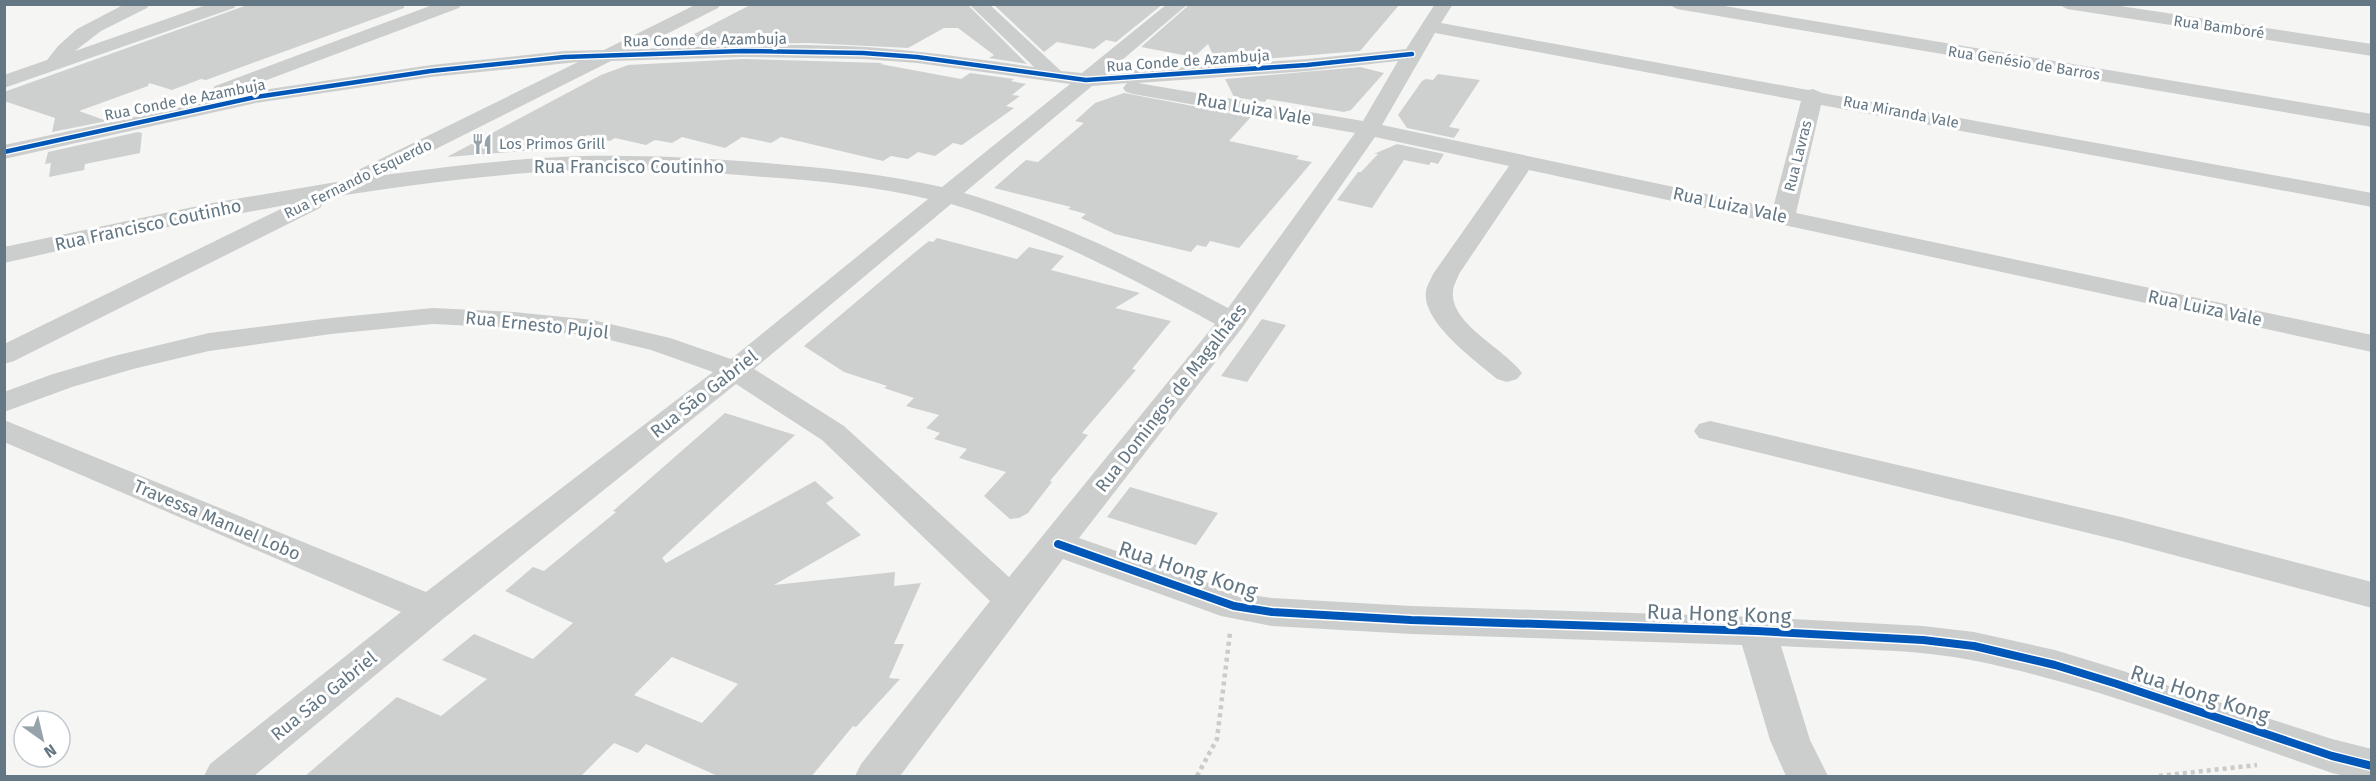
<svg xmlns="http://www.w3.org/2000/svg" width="2376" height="781" font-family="'Fira Sans',sans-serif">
<rect width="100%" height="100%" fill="#f5f5f3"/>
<path fill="#ced0cf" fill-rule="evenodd" d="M250,4H404V8L206,80L201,79L172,90L149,83L148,86L79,111L107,121L52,132L55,118L4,101V92Z
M752,4H967L1027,64L989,58L994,55L958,28H944L908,48L808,43L673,45Z
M993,4H1163L1116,42L1106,40L1094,49L1057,42L1044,52Z
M1190,4H1400L1360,51L1217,63L1208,44L1194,57L1141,47Z
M743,59L883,63L880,64L961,79L970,73L1014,79L1011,81L1026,84L1012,95L1020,96L1006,106L1014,108L962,145L953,143L935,156L918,152L908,159L891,156L883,161L781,137L771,143L742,137L725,148L682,137L672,143L655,140L646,145L615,138L610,141L588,135L562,148L447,157L601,75L628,65Z
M1360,67L1384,73L1351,110L1344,112L1267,99L1265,102L1234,97L1225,79Z
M1438,74L1480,80L1449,127L1460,129L1454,138L1407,128L1398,115L1422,81L1426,79L1433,80Z
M1124,93L1251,117L1229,141L1299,156L1296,159L1312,162L1239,248L1210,241L1206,247L1197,245L1191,252L1115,234L1081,218L1086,214L1068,209L1071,207L994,188L1026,160L1038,162L1084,123L1075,121L1095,103Z
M138,132L142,133L140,153L85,164L84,170L49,177L51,163L45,164L48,152Z
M1397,144L1444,154L1438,164L1431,162L1429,165L1404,160L1372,208L1337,200L1358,172H1361L1378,154H1374Z
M937,238L1017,259L1029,247L1064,256L1051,270L1140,293L1115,308L1171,321L1132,369L1136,370L1082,433L1088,435L1050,481L1052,482L1028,513L1019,518L1010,519L984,496L1006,472L959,458L967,449L934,439L940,433L926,428L939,415L906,406L914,398L884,388L887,386L844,372L804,346L914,253L929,241L933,242Z
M1262,319L1286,325L1247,382L1221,376Z
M725,413L795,435L662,558L666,563L815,481L834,498L826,503L861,535L774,585L895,572L894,586L921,583L894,644H904L889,678L900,679L856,727L853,726L811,777H720L646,744L638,753L614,743L580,777H304L397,697L441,716L487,679L442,660L474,634L533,659L573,623L505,591L533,567L544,571L616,512L613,511ZM672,657L738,684L702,723L634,695Z
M1130,487L1218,513L1196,545L1107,517Z"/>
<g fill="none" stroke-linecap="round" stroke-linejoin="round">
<path stroke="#cacbcb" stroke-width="4.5" stroke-dasharray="4 4" stroke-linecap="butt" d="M1197,776L1217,739L1230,633
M2159,776L2257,765"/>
<path fill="#cccece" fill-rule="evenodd" d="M125,4H150L147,8L101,31L75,51L209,4H237L234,8L4,88V75L47,60L58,46L77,29Z
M435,4H462L459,8L229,94L222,96L215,94L212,90L215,86Z
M697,4H721L718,8L637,49C713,46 789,43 866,47C922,51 978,59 1034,67L969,4H989L1061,71L1082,73L1167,4H1188L1108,72L1307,59L1406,49L1435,4H1453L1441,23L1808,90L1813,89L1822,93L2372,193V207L1821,105L1796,213L2372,335V352L1529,170L1459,274C1457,280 1453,286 1453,292C1450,324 1505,349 1522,373L1517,379L1507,382L1497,379C1476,361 1421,322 1426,291C1427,285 1431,279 1433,274L1509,166L1375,137L1242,328L1079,538L1237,593L1272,598L1411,606L1757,617L1923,626L1974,632L2055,650L2117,669L2332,739L2372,749V776H2345L2332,773C2215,733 2098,686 1976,661C1913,648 1845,650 1781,646L1810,740L1828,776H1786L1770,740L1742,645L1411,634L1272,626L1221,616L1063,559L900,776H855L861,764L990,601L822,440L736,384L443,619L254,776H204L210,764L401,612L4,442V420L426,592L713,372L651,350L593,336L514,328L433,324L331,334L209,351L133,369L72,387L4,412V392L50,375L114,356L209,333L331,318L433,308L514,312L593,320L670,338L731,359L928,199C875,186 820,181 765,177C705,172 644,168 583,170C495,173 407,185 320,199L323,203L320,208L14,361L4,364V344L291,204L142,232L4,263V247L212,203L354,179L352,176L356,171L578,62L431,77L256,103L4,159V145L256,91L431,65L564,51L604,50ZM1435,33L1801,101L1773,208L1382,125ZM743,57L863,59L917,63L1070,84L942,187C884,174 825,168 766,163C706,158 644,155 584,156C517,158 450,166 384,175L611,61ZM1398,61L1363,121L1138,83L1307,71ZM1127,83L1123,88L1126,92L1133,94L1355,133L1228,308C1143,263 1057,220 964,193L1092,86ZM951,204C1045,232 1130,277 1215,324L1009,577L844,426L754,369Z
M1668,4H1712L2372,114V127L1677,9Z
M2058,4H2107L2372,44V56L2067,9Z
M1710,421L2121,517L2372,582V608L2121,541L1699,438L1694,431L1699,424Z"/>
<defs>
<path id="cycleway-far1" d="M4,152L256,97L431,71L564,57L743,51L863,53L917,57L1086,80L1307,65L1412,54"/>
<path id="cycleway" d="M1058,544L1234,606L1272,612L1411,620L1757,631L1923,640L1974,646L2055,665L2117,684L2332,756L2372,766"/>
</defs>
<use href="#cycleway-far1" stroke="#fff" stroke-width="7"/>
<use href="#cycleway" stroke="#fff" stroke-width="11"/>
<use href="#cycleway-far1" stroke="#0057b8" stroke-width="4.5"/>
<use href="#cycleway" stroke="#0057b8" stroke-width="8"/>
</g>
<defs>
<symbol id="restaurant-bare" viewBox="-9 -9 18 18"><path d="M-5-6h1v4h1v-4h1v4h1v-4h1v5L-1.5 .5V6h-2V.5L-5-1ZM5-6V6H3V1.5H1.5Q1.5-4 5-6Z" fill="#97a3ab" stroke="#fff" stroke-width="2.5" paint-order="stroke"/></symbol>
</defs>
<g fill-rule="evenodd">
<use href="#restaurant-bare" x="467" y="129" width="30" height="30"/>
</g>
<g text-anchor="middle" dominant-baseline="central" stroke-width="6" stroke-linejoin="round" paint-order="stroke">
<g font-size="15" fill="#647784" stroke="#fff">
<text transform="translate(2219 27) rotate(8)">Rua Bamboré</text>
<text transform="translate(705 40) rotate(-1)">Rua Conde de Azambuja</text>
<text transform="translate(1188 61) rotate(-4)">Rua Conde de Azambuja</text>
<text transform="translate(2024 63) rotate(9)">Rua Genésio de Barros</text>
<text transform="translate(185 100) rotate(-11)">Rua Conde de Azambuja</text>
<text transform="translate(1901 112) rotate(11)">Rua Miranda Vale</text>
<text transform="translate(1798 156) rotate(-76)">Rua Lavras</text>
<text transform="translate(358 179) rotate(-26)">Rua Fernando Esquerdo</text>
</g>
<g font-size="15" fill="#647784" stroke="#fff" text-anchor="start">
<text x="499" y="144">Los Primos Grill</text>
</g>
<g font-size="18" fill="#647784" stroke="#fff">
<text transform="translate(1254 109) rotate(10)">Rua Luiza Vale</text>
<text x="629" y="167">Rua Francisco Coutinho</text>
<text transform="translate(1730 205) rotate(12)">Rua Luiza Vale</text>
<text transform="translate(148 225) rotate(-12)">Rua Francisco Coutinho</text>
<text transform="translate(2205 308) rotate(12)">Rua Luiza Vale</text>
<text transform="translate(537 325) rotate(6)">Rua Ernesto Pujol</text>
<text transform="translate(704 394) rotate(-38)">Rua São Gabriel</text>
<text transform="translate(1171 398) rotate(-52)">Rua Domingos de Magalhães</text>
<text transform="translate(217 520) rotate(23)">Travessa Manuel Lobo</text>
<text transform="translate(324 696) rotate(-39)">Rua São Gabriel</text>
</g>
<g font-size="21" fill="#647784" stroke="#fff">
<text transform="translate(1188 570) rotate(18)">Rua Hong Kong</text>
<text transform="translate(1719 614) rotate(2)">Rua Hong Kong</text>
<text transform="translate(2200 694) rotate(18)">Rua Hong Kong</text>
</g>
</g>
<rect width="2376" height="781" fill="none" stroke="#647784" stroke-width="12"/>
<g transform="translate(42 739) rotate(146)"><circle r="28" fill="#ffffff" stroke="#c1c9ce" stroke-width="1.5"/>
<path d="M0-4.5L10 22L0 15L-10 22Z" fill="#97a3ab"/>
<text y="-9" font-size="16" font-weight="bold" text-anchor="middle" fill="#647784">N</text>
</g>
</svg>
